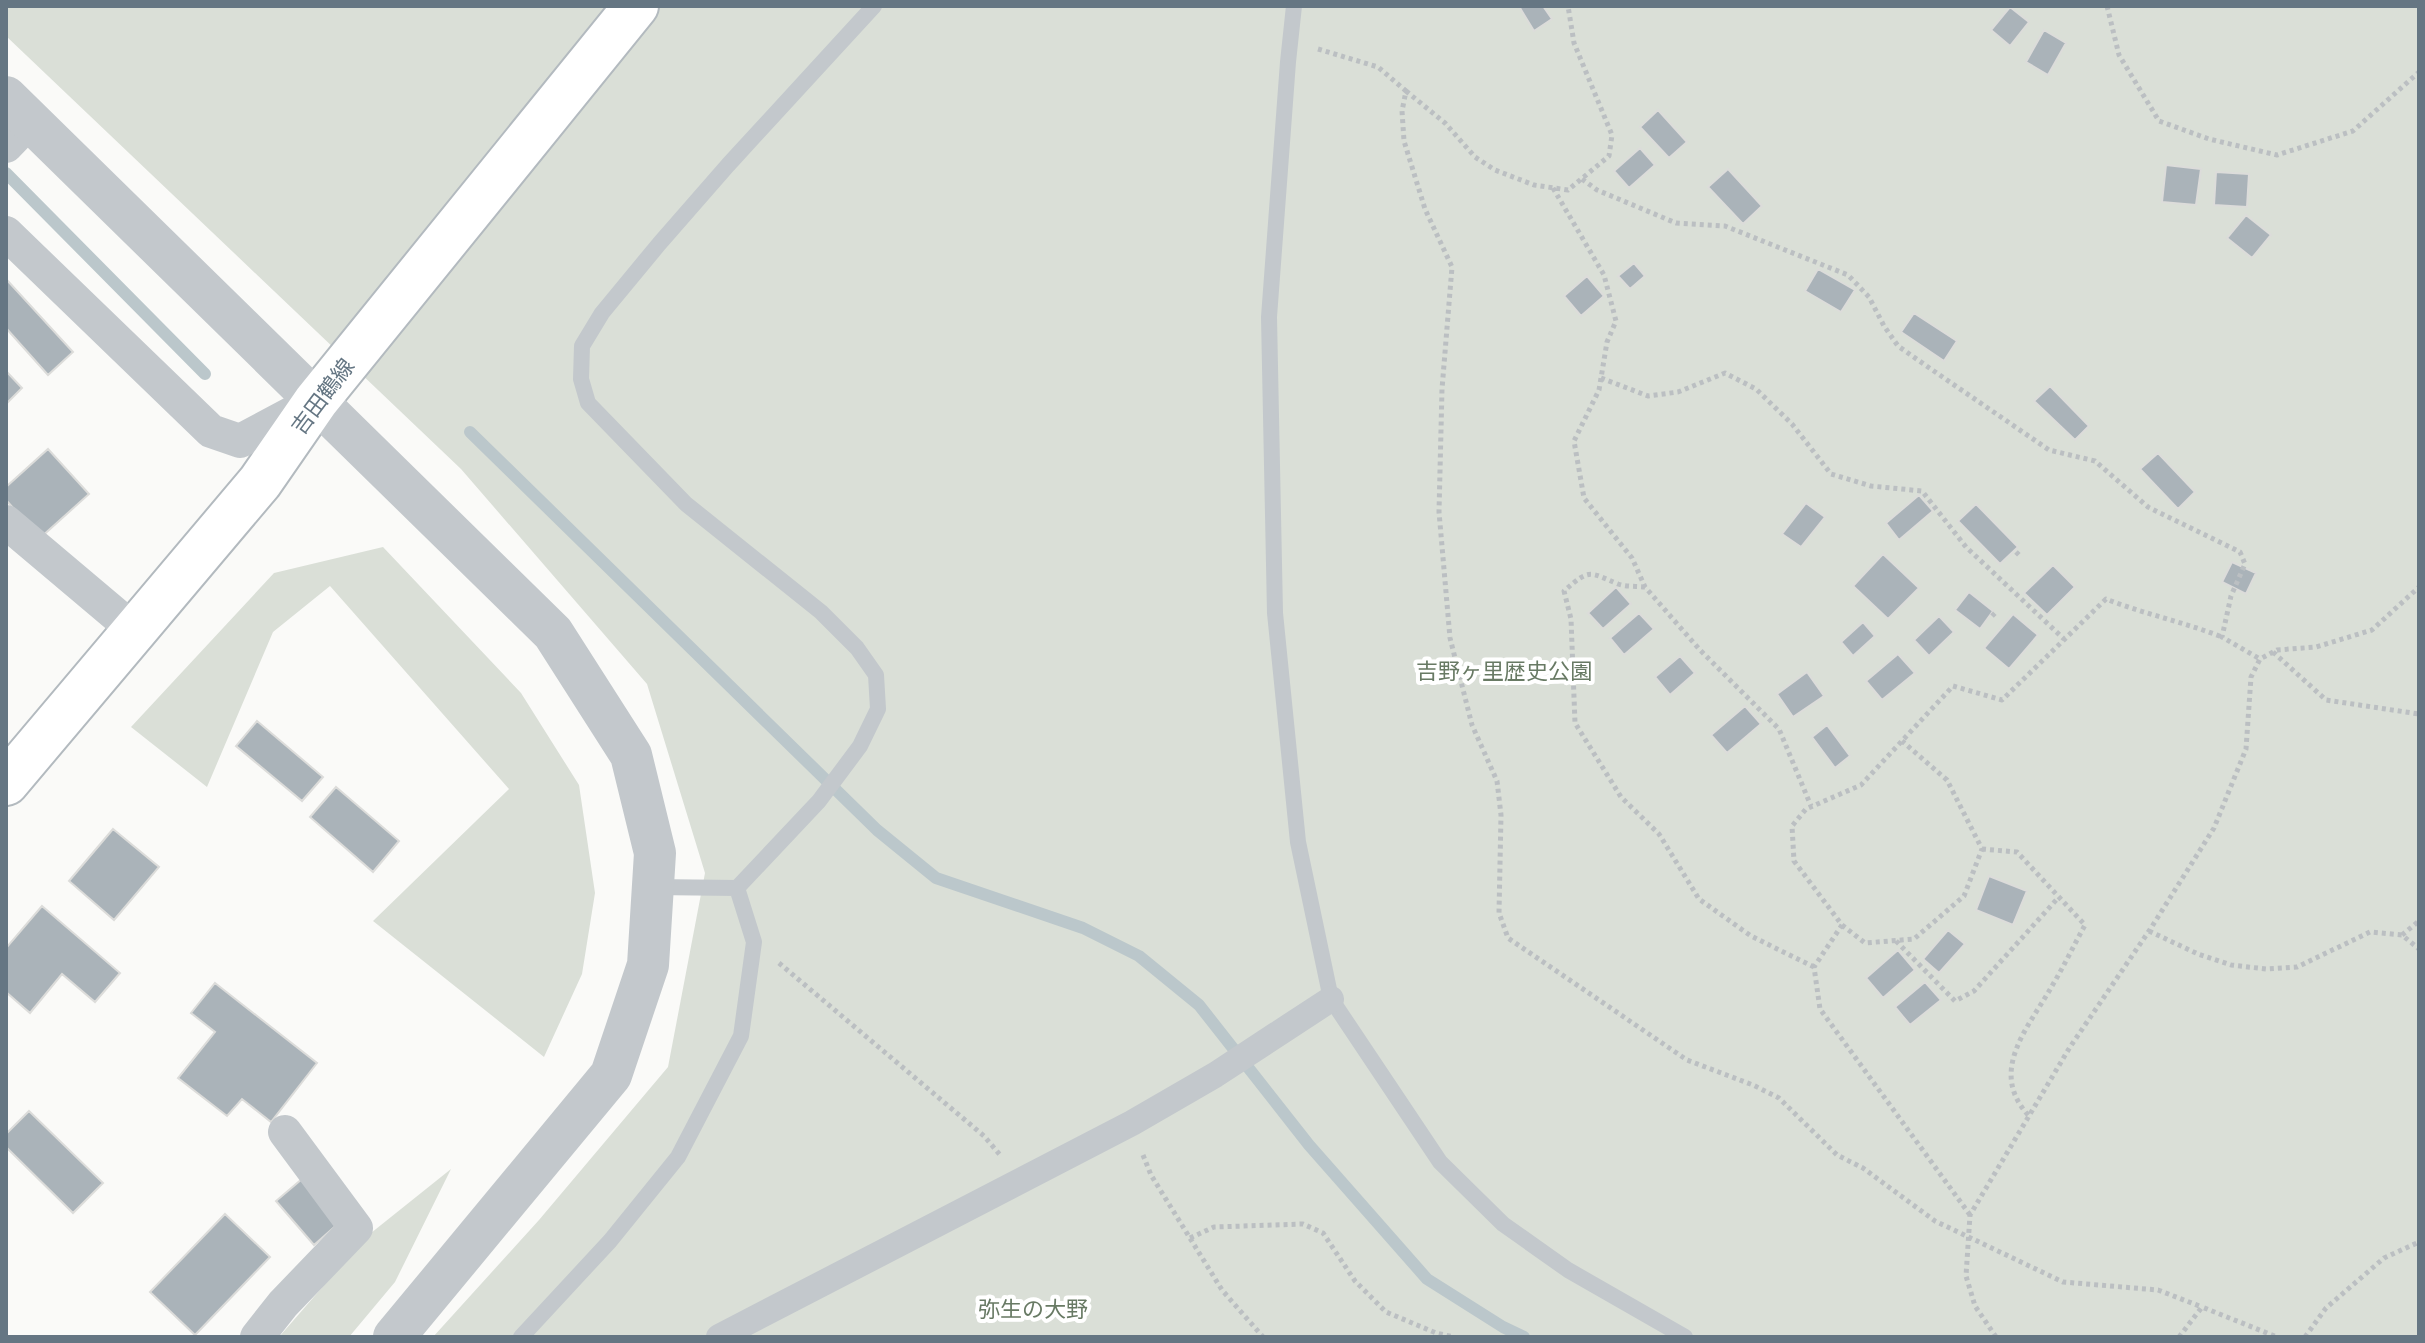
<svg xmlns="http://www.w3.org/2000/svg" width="2425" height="1343" font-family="'IBM Plex Sans','Noto Sans JP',sans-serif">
<rect width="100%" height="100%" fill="#fafaf8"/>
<path fill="#dadfd7" d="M6,6H2419V1337H433L539,1220L668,1067L705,873L647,684L461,469L6,36Z
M383,547L521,693L579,785L595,893L582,974L544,1057L373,921L509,789L330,586L273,632L207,787L131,727L274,573Z
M451,1169L395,1282L349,1337H279L366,1237Z"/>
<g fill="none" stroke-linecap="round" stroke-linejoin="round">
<path stroke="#bbc7cb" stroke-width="12" d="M6,173L205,374
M470,432L877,830L936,878L1083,928L1139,956L1199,1005L1309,1145L1427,1279L1503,1327L1524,1337"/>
</g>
<path fill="#aab3b9" stroke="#dcdcda" stroke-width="2" d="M1523,6H1543L1552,19L1534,31L1520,8Z
M2010,7L2029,22L2010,46L1991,30Z
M2044,30L2066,43L2048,75L2026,62Z
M1658,110L1687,142L1669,158L1640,127Z
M1640,148L1655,165L1629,188L1614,171Z
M2166,165L2201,169L2196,205L2162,202Z
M1728,169L1762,206L1743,224L1708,187Z
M2216,172L2249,174L2247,207L2214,205Z
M2246,215L2271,235L2252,258L2227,238Z
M1634,263L1645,276L1630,289L1618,276Z
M1818,269L1855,290L1841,312L1805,291Z
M1587,276L1604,296L1581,316L1564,296Z
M6,279L73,352L48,375L6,328Z
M1914,313L1957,341L1944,361L1901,332Z
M6,371L22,388L6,404Z
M2050,386L2089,426L2075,440L2034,401Z
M48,449L89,494L40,538L6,500V487Z
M2158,453L2195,492L2178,509L2140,469Z
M1919,495L1933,511L1899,540L1886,523Z
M1806,503L1825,517L1801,547L1782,534Z
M1976,504L2018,547L2000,564L1958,521Z
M1883,554L1919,588L1888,619L1853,586Z
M2232,562L2256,573L2246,594L2222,582Z
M2053,565L2075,587L2047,615L2024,593Z
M1616,587L1631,604L1603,629L1588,613Z
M1969,592L1993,611L1980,629L1955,610Z
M1639,613L1654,629L1624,655L1610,638Z
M2013,614L2038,635L2009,669L1984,648Z
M1939,616L1954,632L1929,656L1914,640Z
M1863,622L1875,636L1853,656L1841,642Z
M1898,654L1915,673L1882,700L1866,681Z
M1680,656L1695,673L1670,695L1655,677Z
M1807,672L1824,696L1793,717L1777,694Z
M1745,706L1761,724L1727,753L1711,735Z
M257,721L323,777L302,801L236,746Z
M1827,725L1850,756L1835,768L1812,737Z
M336,787L399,841L373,872L310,817Z
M113,829L159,867L114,920L69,881Z
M1989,876L2027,891L2013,925L1976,910Z
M42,906L120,973L95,1002L62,974L30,1013L6,992V948Z
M1948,930L1965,944L1939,973L1923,959Z
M1898,950L1915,970L1883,998L1866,978Z
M1925,982L1941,1000L1910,1025L1895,1007Z
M215,983L317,1063L271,1122L242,1099L227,1116L178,1078L215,1032L191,1013Z
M29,1111L103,1183L73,1213L6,1147V1134Z
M302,1179L339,1223L314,1245L276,1201Z
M225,1214L270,1257L195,1335L150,1292Z"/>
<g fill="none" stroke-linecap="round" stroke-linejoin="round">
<defs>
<path id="secondary" d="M6,783L260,482L316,401L636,6"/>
</defs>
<use href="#secondary" stroke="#b3babf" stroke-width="48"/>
<path stroke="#bbbfc2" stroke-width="5" stroke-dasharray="4 4" stroke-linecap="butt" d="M2107,6L2119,55L2159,121L2209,139L2277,155L2353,131L2419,72
M1318,49L1378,67L1406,91L1402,111L1404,141L1425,209L1452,267L1442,389L1439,512L1450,638L1472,725L1497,781L1501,815L1499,913L1508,938L1687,1060L1753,1085L1779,1098L1837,1155L1863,1168L1935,1221L2063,1282L2158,1290L2202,1307
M1406,91L1445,123L1475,157L1495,170L1534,185L1568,190L1609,156L1612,135L1574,43L1568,6
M1582,179L1597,190L1676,223L1725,226L1848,275L1869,297L1884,326L1898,346L1928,367L2049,450L2095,461L2148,507L2240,552L2245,564L2231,596L2222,637L2260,659
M1553,188L1604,275L1616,321L1607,342L1599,390L1574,441L1584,498L1632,558L1645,587L1700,650L1779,729L1811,806
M1601,378L1648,396L1678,392L1725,373L1756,389L1792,424L1831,474L1871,486L1922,491L1966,547L2064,639
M2016,552L2019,555
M1645,587C1636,586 1626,587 1618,584C1589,572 1590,568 1564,591L1571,619L1575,723L1621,797L1659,834L1699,899L1751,936L1814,967
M1992,616L1996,612
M2273,652L2326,700L2419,714
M1982,849L2017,852L2085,925C2074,945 2064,966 2052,986C2029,1027 1987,1071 2029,1116
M1842,925L1865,943L1914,939L1964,896L1982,849L1947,780L1902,741
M2149,931L2198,954L2231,965L2266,969L2297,967L2370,932L2402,935L2419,949
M2402,935L2419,921
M1896,941L1955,1001L1974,991L2058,898
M779,963L984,1136L1001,1156
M1143,1155L1151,1175L1222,1290L1263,1337
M1970,1215L1820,1009L1814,967L1842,925L1794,861L1792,826L1806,809L1861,785L1953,686L2002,700L2106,599C2144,614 2184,622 2222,637
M1190,1238L1214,1227L1303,1224L1323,1233L1355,1281L1386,1312L1436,1333L1454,1337
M1996,1337L1975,1306L1966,1276L1970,1215L2070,1047L2151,928L2214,828L2246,749L2251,677L2260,659L2277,650L2316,647L2372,630L2419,587
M2179,1337L2202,1307L2277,1337
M2305,1337L2326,1308L2384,1258L2419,1242"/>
<path stroke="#c3c8cc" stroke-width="16" d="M1294,6L1288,62L1269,317L1275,613L1298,842L1331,999L1440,1162L1503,1224L1568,1270L1685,1337
M737,888L819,801L860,746L878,709L876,675L857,648L821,612L686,504L588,403L581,379L582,346L602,313L659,244L728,165L874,6
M521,1337L610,1241L678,1157L741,1036L754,942L737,888L653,887"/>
<path stroke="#c3c8cc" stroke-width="26" d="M719,1337L1132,1123L1215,1075L1331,999"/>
<path stroke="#c3c8cc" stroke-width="34" d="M6,146L30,121
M6,233L211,431L240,441L315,401
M6,522L134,630
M257,1337L283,1304L356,1228L285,1132"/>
<path stroke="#c3c8cc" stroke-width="42" d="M6,97L553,633L631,755L655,853L648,965L611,1075L394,1337"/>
<use href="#secondary" stroke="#fff" stroke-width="44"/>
</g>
<g text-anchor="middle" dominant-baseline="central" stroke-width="8" stroke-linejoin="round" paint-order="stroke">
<g font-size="22" fill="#657683" stroke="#fff">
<text transform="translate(322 396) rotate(-53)">吉田鶴線</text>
</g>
<g font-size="22" fill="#687a64" stroke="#fff">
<text x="1504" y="670">吉野ヶ里歴史公園</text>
<text x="1033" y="1308">弥生の大野</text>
</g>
</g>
<rect width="2425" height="1343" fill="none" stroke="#657683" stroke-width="16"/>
</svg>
